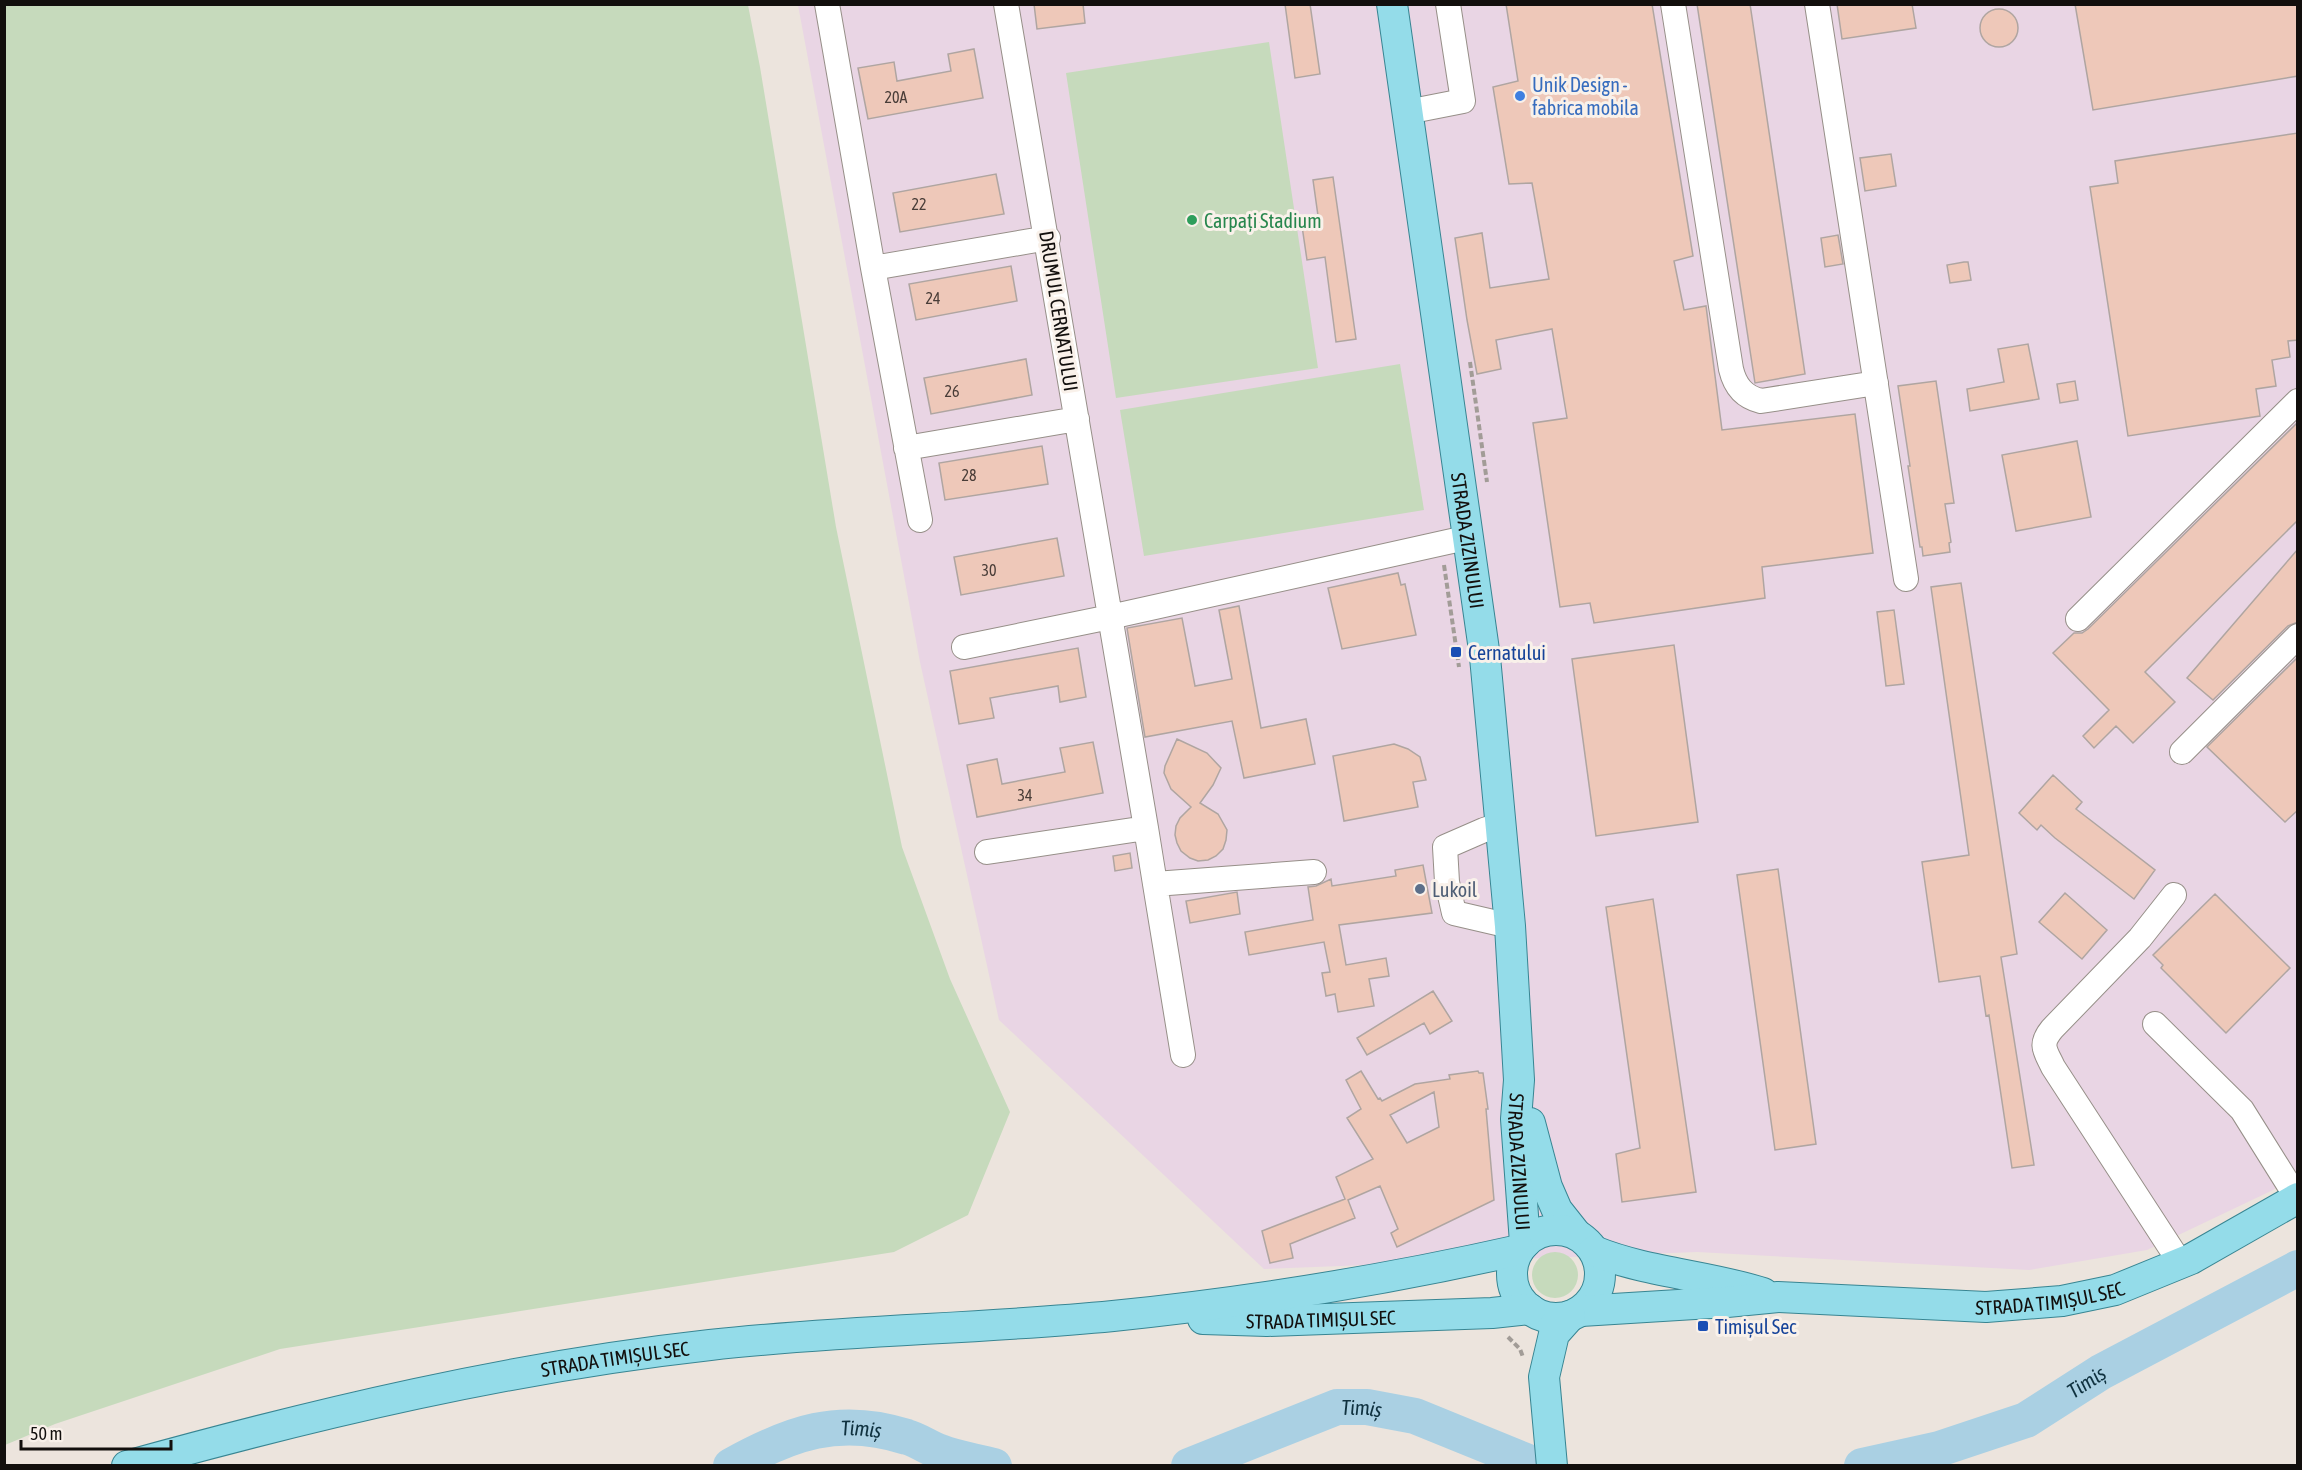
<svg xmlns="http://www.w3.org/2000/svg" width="2302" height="1470" font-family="'Asap Condensed',sans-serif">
<rect width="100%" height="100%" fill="#ece4dd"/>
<path fill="#e9d5e4" d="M798,5H2297V1173L2273,1190L2147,1250L2029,1270L1697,1252L1264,1269L999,1020L920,662Z"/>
<path fill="#c6dabc" d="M5,4L748,5L760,67L836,527L902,847L950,979L1010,1112L968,1215L894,1252L280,1349L55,1424L5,1445Z
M1269,42L1318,368L1116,398L1066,73Z
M1400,364L1424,510L1144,556L1120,410Z
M1532 1275a23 23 0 1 1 46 0a23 23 0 1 1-46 0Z"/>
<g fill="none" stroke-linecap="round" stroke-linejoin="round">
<g stroke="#aad0e3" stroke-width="36">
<path id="s1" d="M731,1466C790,1433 839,1415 907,1437C918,1440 929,1448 940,1452C957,1459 976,1461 994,1466"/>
<path id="s2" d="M1189,1466L1337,1407H1367L1415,1416L1538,1466"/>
<path id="s3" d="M1862,1466L1939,1449L2026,1420L2101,1372L2298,1268"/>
</g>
</g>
<path fill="#eec8b9" stroke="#afa5a1" stroke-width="1.5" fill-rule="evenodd" d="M1034,4H1083L1085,23L1037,29Z
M1285,4H1310L1320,74L1295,78Z
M1506,4H1652L1693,256L1674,261L1684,310L1706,306L1722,430L1855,414L1873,553L1762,567L1765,598L1594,623L1590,603L1560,607L1533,423L1567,418L1552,329L1496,340L1501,369L1477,374L1467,320L1455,238L1482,233L1490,288L1549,279L1532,183L1509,184L1493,87L1518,81Z
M1697,4H1750L1805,374L1755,383Z
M1837,4H1912L1916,28L1842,39Z
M2075,4H2298V76L2093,110Z
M1980 28a19 19 0 1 1 38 0a19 19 0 1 1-38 0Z
M974,49L983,98L868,119L858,68L894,62L897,81L951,71L948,54Z
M2298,133V340L2288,341L2290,357L2272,360L2276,386L2256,389L2260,416L2128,436L2090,187L2118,183L2115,161Z
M1891,154L1896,186L1865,191L1860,158Z
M996,174L1004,214L900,232L893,193Z
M1333,177L1356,339L1336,342L1325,257L1307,260L1302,226L1319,223L1313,180Z
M1838,235L1843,264L1825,267L1821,238Z
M1964,262H1968L1971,280L1950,283L1947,265Z
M1011,266L1017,301L916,320L909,284Z
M2028,344L2039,399L1970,411L1967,389L2004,382L1998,349Z
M1026,359L1032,395L931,414L924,378Z
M1936,381L1954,503L1945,504L1951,542L1949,543L1950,552L1923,556L1922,547H1920L1908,466H1910L1898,386Z
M2075,381L2078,400L2060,403L2057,384Z
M2298,422V520L2145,672L2175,702L2133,743L2116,726L2094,748L2083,736L2109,710L2053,653L2074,633H2082L2088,629Z
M2077,441L2091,517L2016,531L2002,455Z
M1042,446L1048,484L945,500L939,463Z
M1057,538L1064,576L961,595L954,557Z
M2298,549V622L2288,626L2213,700L2187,678Z
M1398,573L1401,585L1405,584L1416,635L1342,649L1328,588Z
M1961,583L2017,954L2001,957L2034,1165L2012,1168L1989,1015L1986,1016L1980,976L1939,982L1922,862L1969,855L1931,587Z
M1239,606L1261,728L1306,719L1315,764L1244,778L1232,721L1145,737L1127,628L1182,618L1195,686L1232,679L1219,610Z
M1894,610L1904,684L1886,686L1877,612Z
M1674,645L1698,822L1596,836L1572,659Z
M1078,648L1086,697L1060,702L1058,686L990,698L994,718L959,724L950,671Z
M2298,657V810L2285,822L2207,747Z
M1177,739L1207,753L1221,768L1213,785L1200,803L1218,814L1227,830L1226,840L1223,849L1216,856L1208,860L1198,861L1190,858L1181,851L1177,843L1175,835L1176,826L1180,818L1191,807L1171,789L1164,773L1165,766Z
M1093,742L1103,793L977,817L967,765L997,759L1002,784L1065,772L1060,748Z
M1394,744L1408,749L1420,757L1426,780L1413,782L1418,807L1344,821L1333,756Z
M2053,775L2082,802L2076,809L2155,870L2134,899L2055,838L2041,825L2037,830L2019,813Z
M1130,853L1132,868L1115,871L1113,856Z
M1423,865L1432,913L1339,925L1346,965L1386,958L1389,976L1369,979L1374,1006L1338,1012L1335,994L1326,996L1322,973L1330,972L1324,942L1249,955L1245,932L1313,920L1308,887L1316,886L1331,879L1332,886L1396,876L1395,870Z
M1778,869L1816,1144L1775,1150L1737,875Z
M1237,892L1240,914L1190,923L1186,901Z
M2065,893L2107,930L2082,959L2039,922Z
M2215,894L2290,968L2226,1033L2161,968L2163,965L2153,955Z
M1653,899L1696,1192L1622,1202L1616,1154L1640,1148L1606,907Z
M1433,991L1452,1021L1430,1034L1424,1023L1367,1055L1357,1038Z
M1361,1071L1378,1099L1380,1098L1382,1101L1415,1084L1450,1079L1449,1075L1478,1071L1479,1073H1483L1488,1109H1486L1494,1200L1397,1247L1391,1233L1398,1229L1380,1186L1348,1200L1355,1218L1290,1244L1293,1258L1270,1263L1262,1231L1345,1199L1336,1177L1373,1159L1347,1118L1361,1109L1346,1080ZM1434,1092L1439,1127L1407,1143L1390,1115Z"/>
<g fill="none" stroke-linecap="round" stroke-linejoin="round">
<defs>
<path id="minor" d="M827,4L873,268L920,520
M1673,4L1731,369C1735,386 1744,397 1761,401L1876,383
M1817,4L1906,579
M1407,112L1463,101L1448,4
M873,268L1048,238
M906,448L1077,419
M2078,619L2298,401
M964,647L1110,617L1470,537
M2182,752L2298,636
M1502,824L1484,830L1445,847L1447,882L1454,913L1510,926
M1146,828L1155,884L1314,872
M987,852L1146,828L1006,4
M1155,884L1183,1055
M2174,895L2140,938L2052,1029C2039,1045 2045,1050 2053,1067L2181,1264
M2155,1024L2242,1110L2297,1198"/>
<g id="major">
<path id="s4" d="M1392,4L1485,657L1510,926L1519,1080L1516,1119L1525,1243"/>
<path d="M1530,1123L1547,1187L1557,1210L1576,1234"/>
<circle cx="1556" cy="1274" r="44"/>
<path d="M1594,1251C1648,1273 1707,1275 1763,1293"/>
<path id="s5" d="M1581,1311L1727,1302L1778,1297L1986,1307L2062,1301L2115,1290L2191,1259L2298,1198"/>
<path id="s6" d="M1203,1319L1267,1321L1492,1313L1530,1309"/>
<path id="s7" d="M127,1466C318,1413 512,1367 710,1345C844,1330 979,1329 1113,1316C1250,1302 1386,1280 1519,1250"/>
<path d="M1552,1466L1544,1377L1554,1334L1570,1316"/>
</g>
</defs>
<use href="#minor" stroke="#968f88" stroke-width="26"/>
<use href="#major" stroke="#388592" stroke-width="32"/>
<path stroke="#a29c97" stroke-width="4" stroke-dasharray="6 3" stroke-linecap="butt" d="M1470,362L1487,482
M1444,565L1459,667
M1508,1337L1520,1349L1523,1357"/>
<use href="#minor" stroke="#fff" stroke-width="24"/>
<use href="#major" stroke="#94dce9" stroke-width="30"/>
</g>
<circle fill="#3f7fe0" stroke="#f9f1ea" stroke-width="2" cx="1520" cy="96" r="6"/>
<circle fill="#2e9e5b" stroke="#f9f1ea" stroke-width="2" cx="1192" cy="220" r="6"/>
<g fill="#1a4fb4" stroke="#f9f1ea" stroke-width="2">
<rect x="1450" y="646" width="12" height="12" rx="3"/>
<rect x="1697" y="1320" width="12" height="12" rx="3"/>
</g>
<circle fill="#5c6f8a" stroke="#f9f1ea" stroke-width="2" cx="1420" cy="889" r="6"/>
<g text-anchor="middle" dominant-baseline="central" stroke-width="6" stroke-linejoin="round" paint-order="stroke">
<g font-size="16" fill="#493d38">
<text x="896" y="97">20A</text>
<text x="919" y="204">22</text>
<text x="933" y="298">24</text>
<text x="952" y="391">26</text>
<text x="969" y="475">28</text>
<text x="989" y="570">30</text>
<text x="1025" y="795">34</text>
</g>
<g font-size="20" fill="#366cbe" stroke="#f9f1ea" text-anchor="start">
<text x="1532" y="84">Unik Design -<tspan x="1532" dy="23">fabrica mobila</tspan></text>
</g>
<g font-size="20" fill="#27864d" stroke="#f9f1ea" text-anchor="start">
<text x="1204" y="220">Carpați Stadium</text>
</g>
<g font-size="20" fill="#120f0d" stroke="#f9f1ea">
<text transform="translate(1059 311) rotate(81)">DRUMUL CERNATULUI</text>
<text stroke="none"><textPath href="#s4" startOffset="542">STRADA ZIZINULUI</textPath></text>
<text stroke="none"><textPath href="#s4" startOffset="1166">STRADA ZIZINULUI</textPath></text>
<text stroke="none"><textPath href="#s5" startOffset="470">STRADA TIMIȘUL SEC</textPath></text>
<text stroke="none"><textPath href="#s6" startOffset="118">STRADA TIMIȘUL SEC</textPath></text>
<text stroke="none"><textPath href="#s7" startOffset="500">STRADA TIMIȘUL SEC</textPath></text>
</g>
<g font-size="20" fill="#164399" stroke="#f9f1ea" text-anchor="start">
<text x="1468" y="652">Cernatului</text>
<text x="1715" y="1326">Timișul Sec</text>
</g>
<g font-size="20" fill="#4e5e75" stroke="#f9f1ea" text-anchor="start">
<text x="1432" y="889">Lukoil</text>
</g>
<g font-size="21" font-style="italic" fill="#0f313f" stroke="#f9f1ea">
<text stroke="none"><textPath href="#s3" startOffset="242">Timiș</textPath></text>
<text stroke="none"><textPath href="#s2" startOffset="184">Timiș</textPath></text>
<text stroke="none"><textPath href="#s1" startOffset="138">Timiș</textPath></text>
</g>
</g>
<rect width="2302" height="1470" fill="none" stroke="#120f0d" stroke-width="12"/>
<path d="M21 1440v9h150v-9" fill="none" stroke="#120f0d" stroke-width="3"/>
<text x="30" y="1440" font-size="18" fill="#120f0d" stroke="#f9f1ea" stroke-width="4.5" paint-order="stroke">50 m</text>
</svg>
